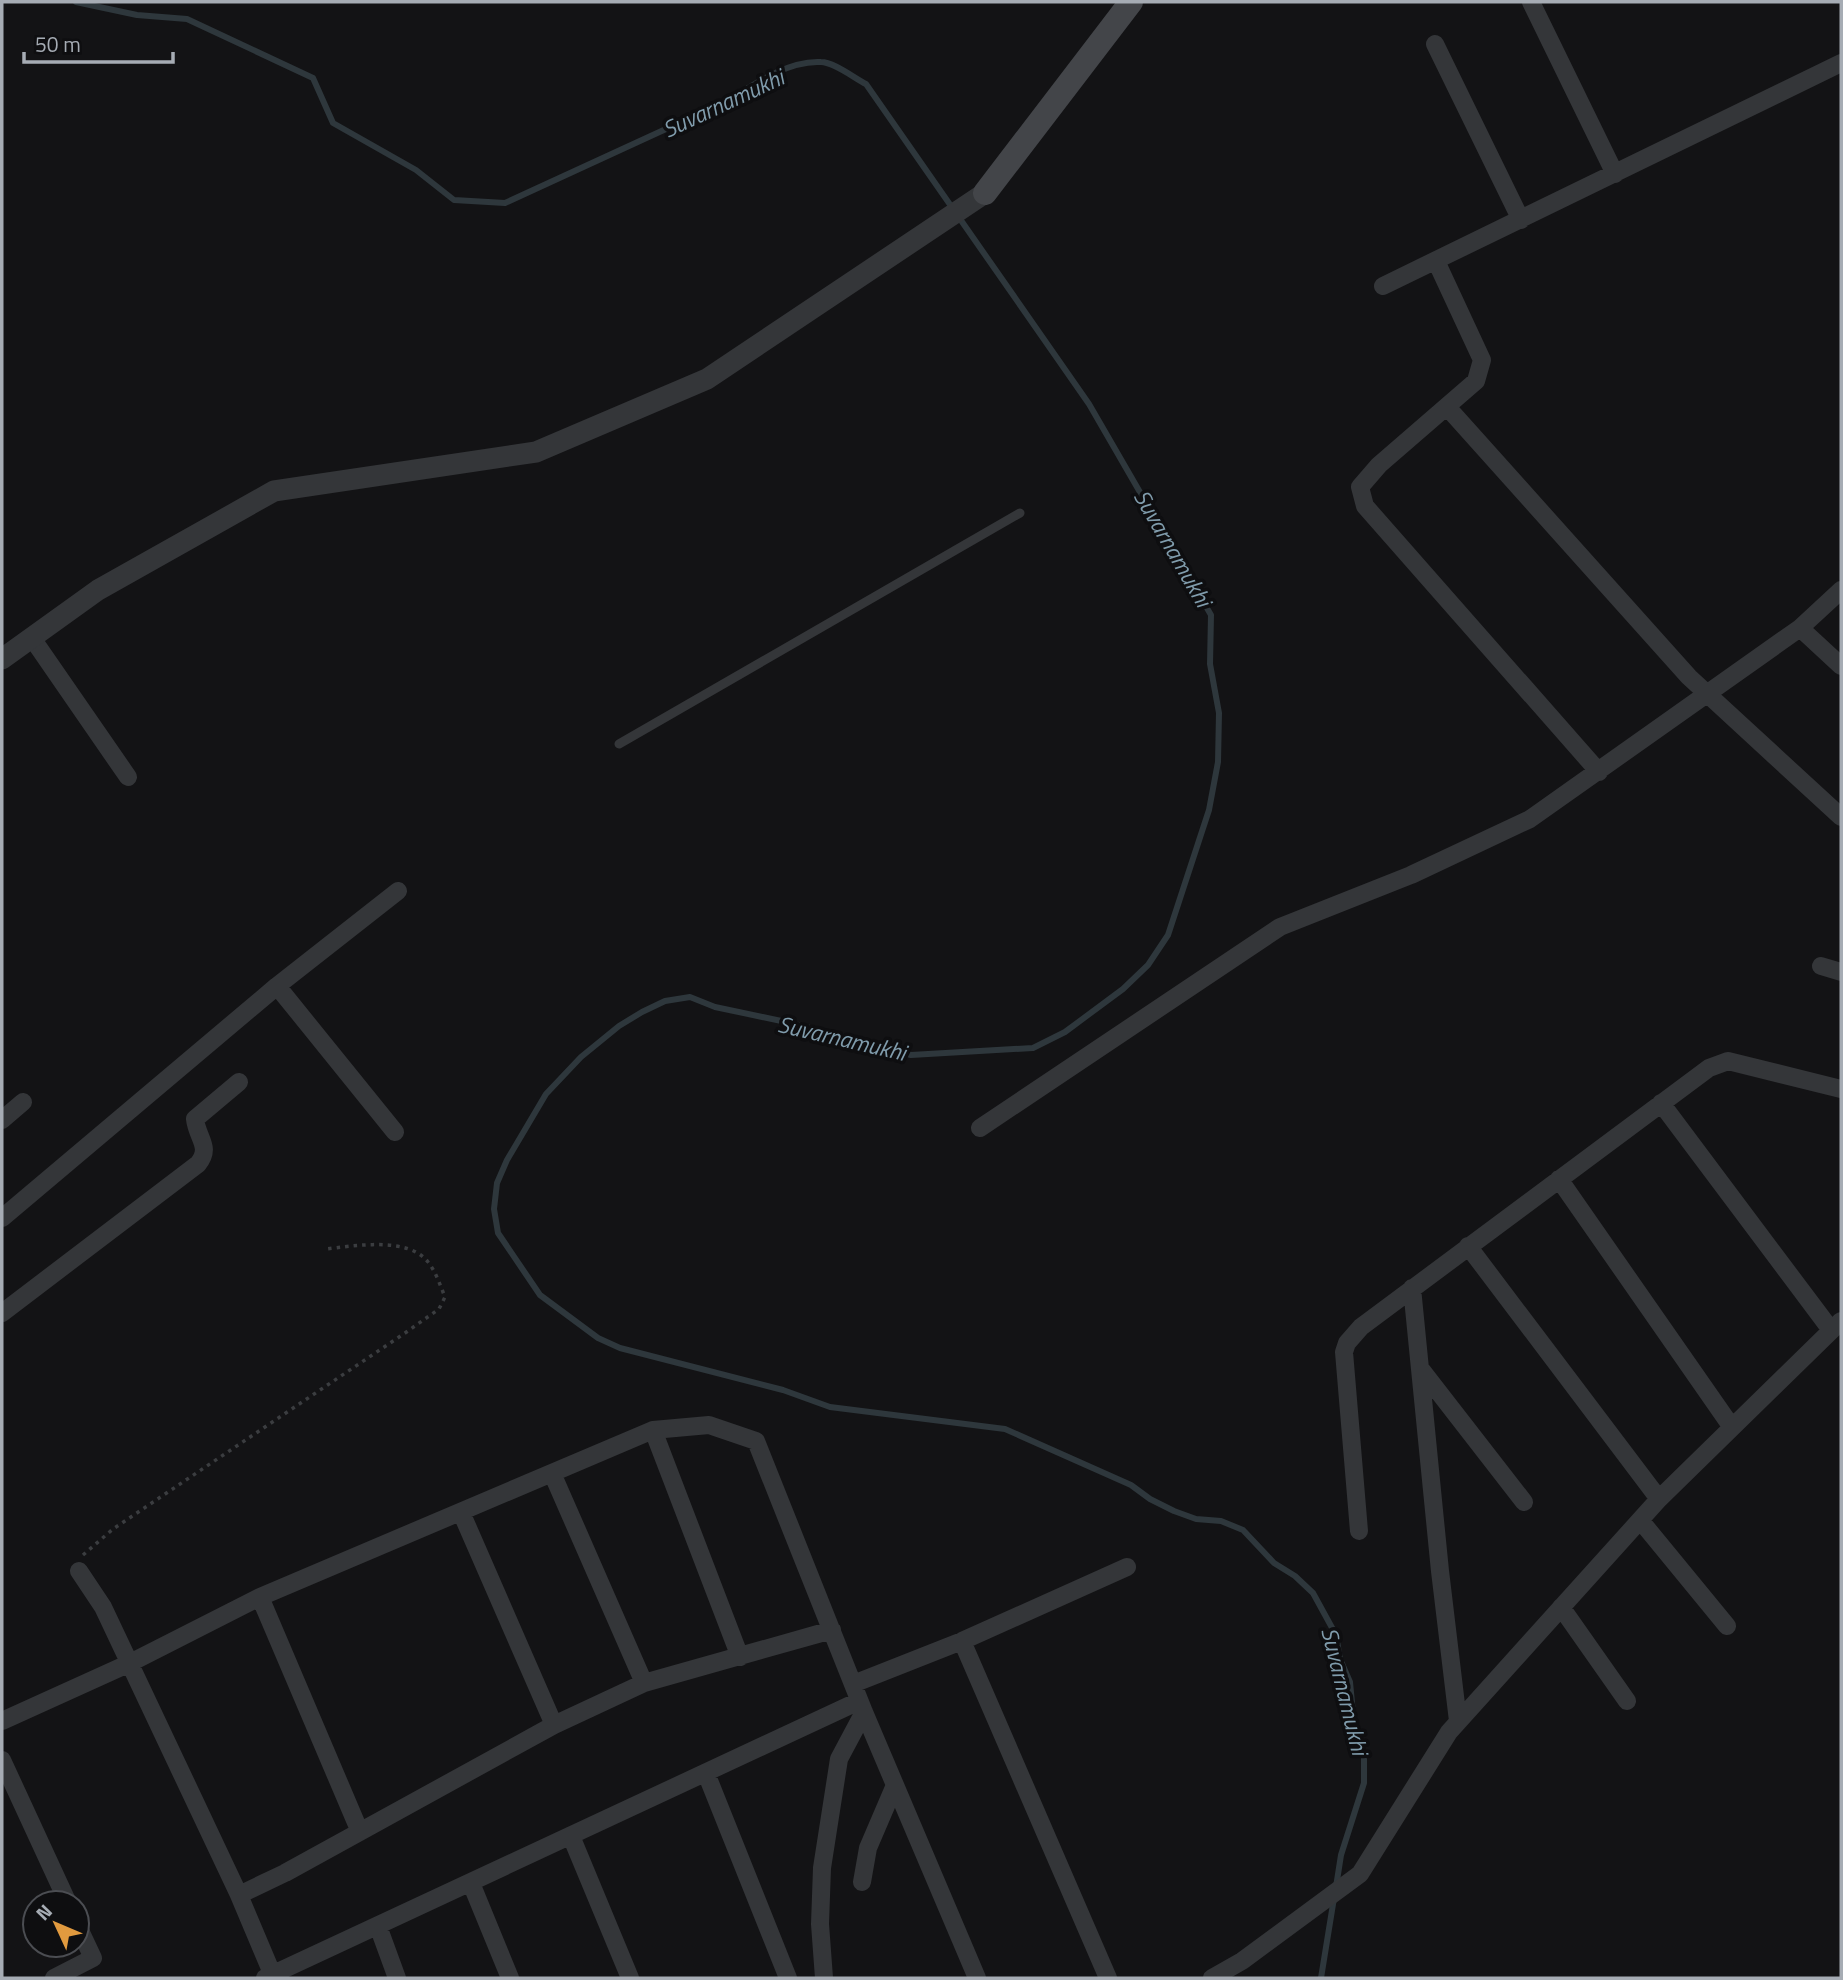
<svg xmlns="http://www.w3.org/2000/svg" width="1843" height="1980" font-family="'Titillium Web',sans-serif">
<rect width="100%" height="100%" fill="#131315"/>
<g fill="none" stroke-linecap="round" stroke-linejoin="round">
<path stroke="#2e373c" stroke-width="6" d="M76,2L137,15L187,19L313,78L333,123L416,170L454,200L505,203L729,100C754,84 789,60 821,62C834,62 854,78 866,84L1089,404L1211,615L1210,664L1219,713L1218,762L1209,810L1168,935L1148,965L1123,989L1065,1032L1033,1048L911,1055L791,1023L715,1007L690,997L665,1001L642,1012L619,1026L581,1057L546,1094L507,1160L497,1183L494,1209L498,1233L540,1295L598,1338L620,1348L783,1390L830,1407L1005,1429L1131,1485L1150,1499L1174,1511L1196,1519L1221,1521L1243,1530L1274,1563L1295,1576L1313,1593L1336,1635L1340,1659L1350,1682L1355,1734L1364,1757V1783L1341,1855L1336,1887
M1321,1978L1334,1898"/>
<path stroke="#3b3d40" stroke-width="3.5" stroke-dasharray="3.5 5" stroke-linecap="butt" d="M83,1555L113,1529L405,1333L439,1309L445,1297C440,1285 436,1272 428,1262C408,1236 353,1246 326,1249"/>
<path stroke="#343639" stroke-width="9" d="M619,744L1020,513"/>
<path stroke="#343639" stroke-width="18" d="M1531,2L1615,174
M1435,44L1521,220
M1436,261L1482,360L1476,381L1379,465L1360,487L1365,506L1599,772
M1383,286L1841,63
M1448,408L1689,677L1841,817
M1800,628L1841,666
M32,638L128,777
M1821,966L1841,972
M277,986L395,1132
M1661,1103L1831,1330
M2,1120L23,1102
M980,1128L1280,927L1411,875L1530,819L1800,628L1841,590
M1559,1179L1731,1426
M2,1218L277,986L398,891
M1468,1246L1659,1499
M1412,1288L1440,1571L1458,1721
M2,1313L198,1164C212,1147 197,1138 195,1119L239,1082
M1420,1368L1524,1502
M653,1430L740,1657
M552,1473L644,1683
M461,1512L554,1725
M1640,1520L1727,1626
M1359,1531L1344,1352L1347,1343L1361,1327L1709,1068L1728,1061L1841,1089
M79,1571L103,1607L239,1895L285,1873L554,1725L644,1683L832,1630
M260,1597L360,1832
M1561,1607L1627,1701
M962,1641L1108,1978
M853,1684L962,1641L1127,1567
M2,1721L130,1663L260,1597L653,1430L709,1425L756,1441L864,1712L977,1978
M2,1760L68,1903
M706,1773L788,1978
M571,1836L630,1978
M862,1882L868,1848L895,1785
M471,1883L510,1978
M239,1895L274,1978
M378,1926L397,1978
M54,1978L93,1958L77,1924
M265,1978L859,1701
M824,1978L820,1924L822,1868L839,1759L864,1712
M1212,1978L1242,1961L1360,1874L1449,1732L1659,1499L1841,1321"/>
<path stroke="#343639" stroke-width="21" d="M2,659L98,590L274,491L536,452L707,379L985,193"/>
<path stroke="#434549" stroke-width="24" d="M985,193L1131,2"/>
</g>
<g text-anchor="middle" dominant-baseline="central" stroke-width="7" stroke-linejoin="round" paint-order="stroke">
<g font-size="23" font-style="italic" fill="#809cac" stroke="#0e0e10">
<text transform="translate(723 103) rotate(-25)">Suvarnamukhi</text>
<text transform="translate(1173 548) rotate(60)">Suvarnamukhi</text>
<text transform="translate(842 1038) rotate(13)">Suvarnamukhi</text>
<text transform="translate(1345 1691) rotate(76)">Suvarnamukhi</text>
</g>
</g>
<rect width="1843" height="1980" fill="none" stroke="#a6acb4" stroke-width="7"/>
<g transform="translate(56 1924) rotate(314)"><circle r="33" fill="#0e0e10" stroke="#4b4d52" stroke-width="2"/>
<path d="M0-5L12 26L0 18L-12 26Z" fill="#e19a3f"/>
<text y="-10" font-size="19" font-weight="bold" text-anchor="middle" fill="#a6acb4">N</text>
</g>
<path d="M24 52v10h149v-10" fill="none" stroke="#a6acb4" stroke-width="3.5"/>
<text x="35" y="52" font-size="21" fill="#a6acb4" stroke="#0e0e10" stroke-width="5" paint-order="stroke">50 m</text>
</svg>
